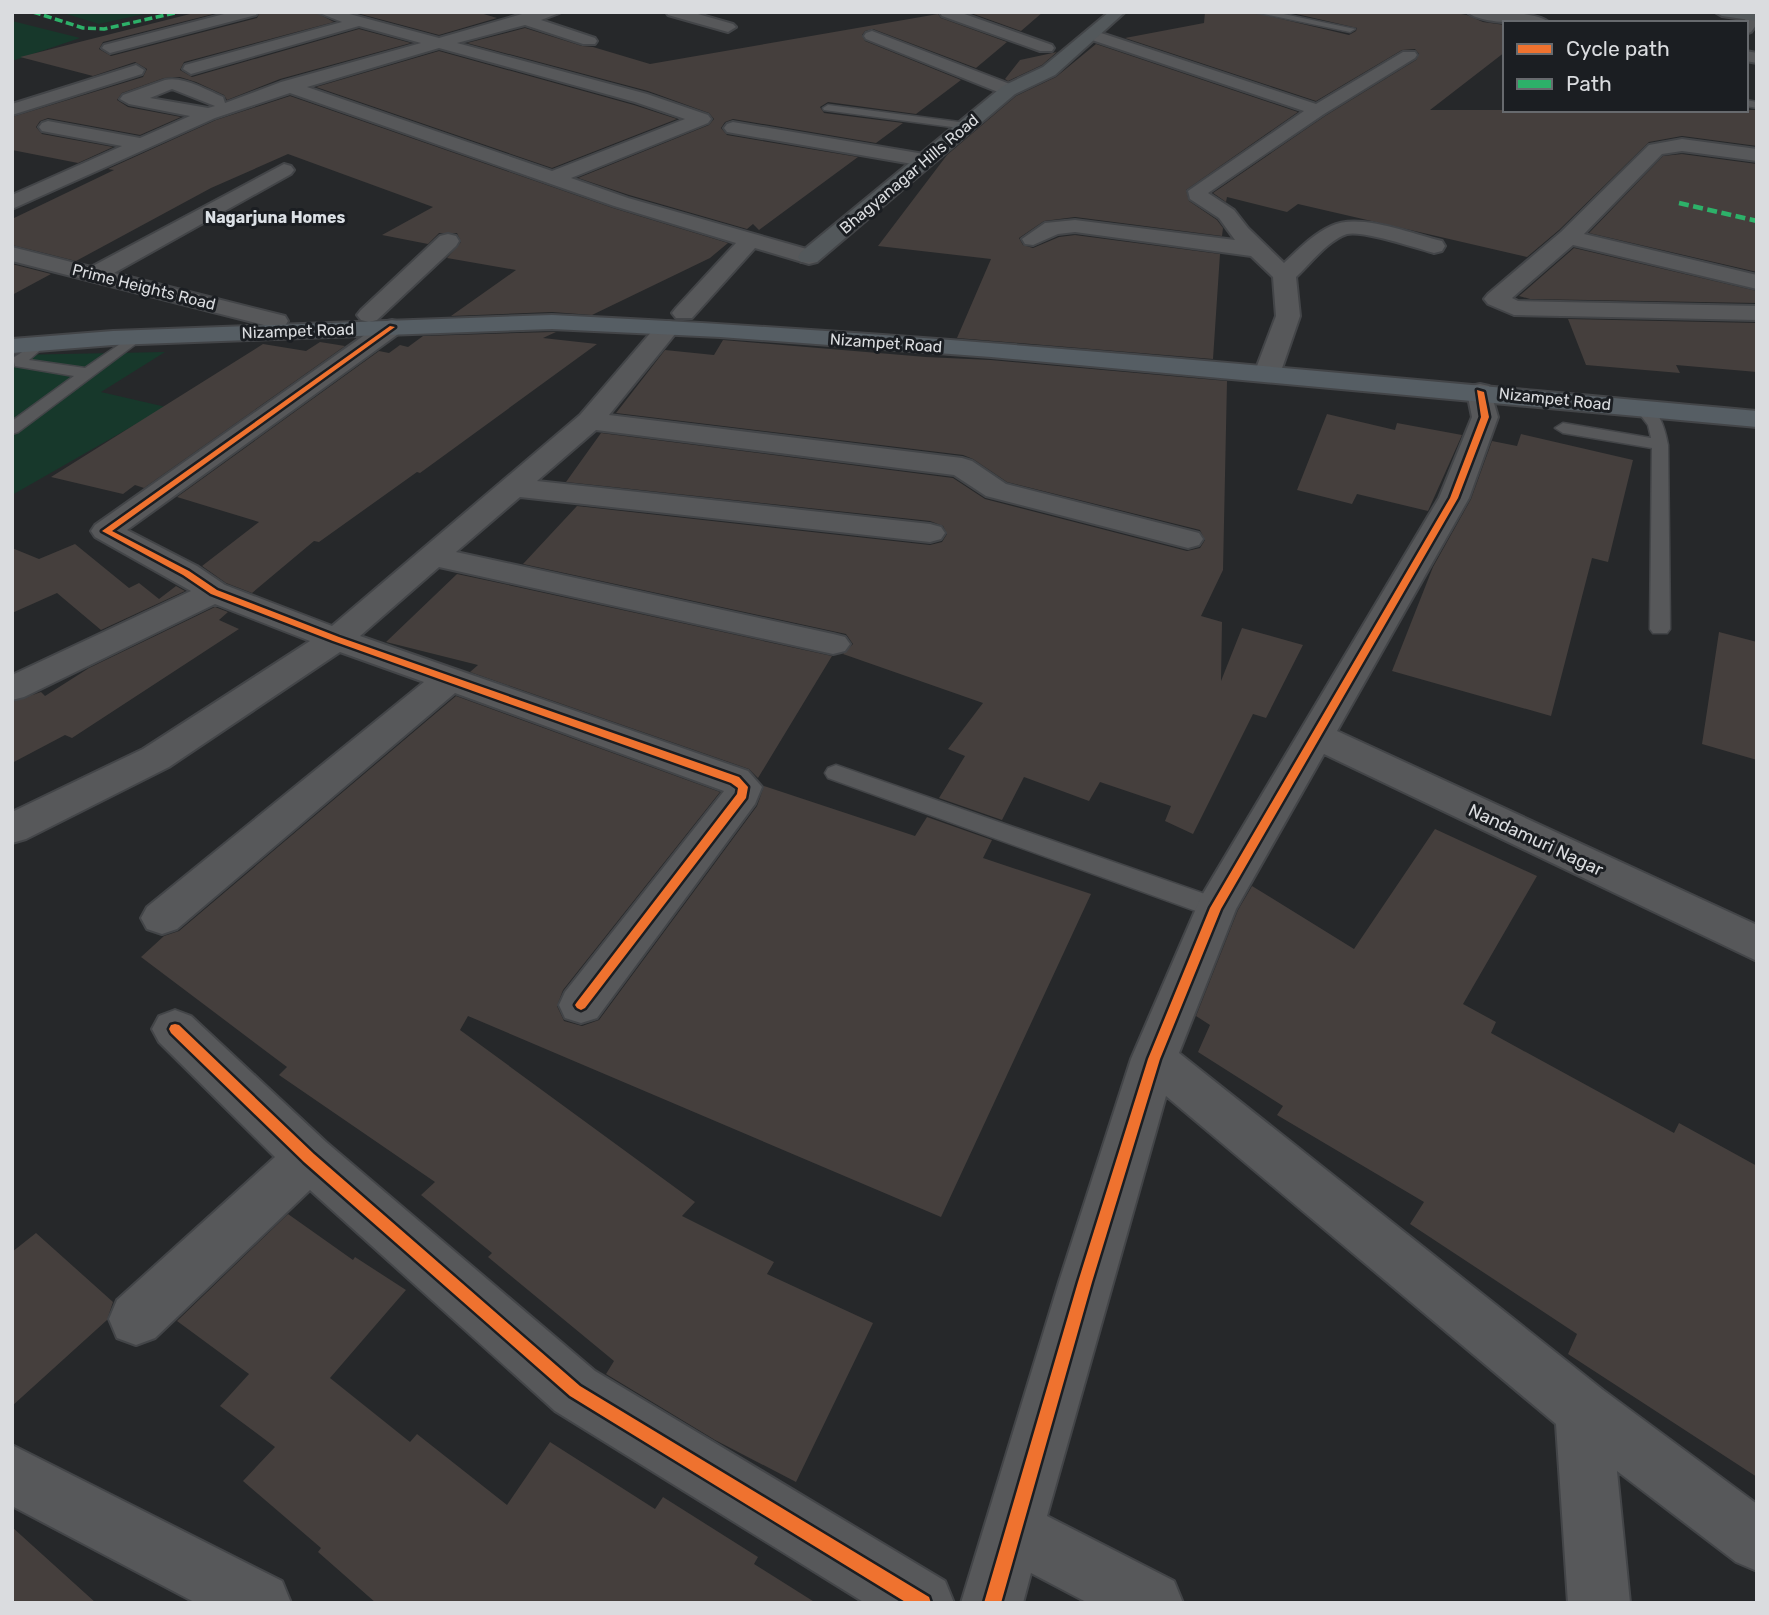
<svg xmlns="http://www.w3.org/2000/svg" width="1769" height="1615" font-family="Rubik,sans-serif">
<rect width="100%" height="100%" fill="#26282a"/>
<path fill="#17382b" d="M60,12H153L99,24Z
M12,21L80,38L12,61Z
M165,352L101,392L166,407L12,495V355Z"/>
<path fill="#453f3d" d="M198,12H221L103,42L99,49L111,56L257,18L260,12H315L334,22L184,62L180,70L192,77L359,29L411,43L280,79L227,100L224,95L196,82L180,77L164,78L122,93L117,100L128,107L181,117L140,135L48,118L40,121L36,127L42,134L113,147L78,163L12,150V117L143,77L147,69L135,62L93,76L20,57Z
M353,12H477L497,18L439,35Z
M968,12H1043L1021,31Z
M1205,12H1252L1349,35L1356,31L1357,28L1288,12H1450L1467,15L1483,22L1505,25V52L1430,110H1755L1757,146L1682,136L1649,142L1559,230L1527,257L1298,204L1287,212L1227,197L1226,202L1213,193L1325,116L1416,60L1419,54L1415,49L1402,50L1316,101L1125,38L1204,23Z
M938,14L941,18L1007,42L976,68L873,29L865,31L862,35L865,41L961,80L916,114L828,102L820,107L824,113L903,123L876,143L733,119L725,122L721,128L727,135L858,157L759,230L753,224L747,229L629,195L578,178L709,125L714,119L709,113L648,91L467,43L525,28L582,46L593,47L650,64Z
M1096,44L1298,112L1186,190L1189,201L1217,220L1223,228L1222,236L1075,217L1044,221L1019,238L1023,245L1033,248L1059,237L1075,235L1220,254L1213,359L957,338L991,259L878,246L947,155L1016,96L1056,77Z
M439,51L634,105L677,119L552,168L316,87Z
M1057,52L1042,65L1008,81L1005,79L1020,60Z
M290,96L613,208L728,243L710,258L592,315L552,312L451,316L516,270L447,258L461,242L457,233H439L428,244L382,235L433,207L288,154L211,188L76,261L12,245V219L114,170L108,169L216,120Z
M1682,154L1757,164V272L1589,233L1663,156Z
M1574,248L1757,291V303L1530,299L1519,296Z
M12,264L51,274L12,295Z
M1568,319L1757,323V372L1676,365L1680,373L1586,365Z
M552,332H556L543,338L597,344L420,473L417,472L319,542L314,541L252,593L226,583L202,566L259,522L177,497L379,351L389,353L400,345L408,347L423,336Z
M723,340L926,357L991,360L1227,381L1223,570L1201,616L1222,622L1221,681L1242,628L1303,645L1266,718L1253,714L1193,834L1165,821L1171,806L1100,782L1089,801L1024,777L1002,820L939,798L965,756L948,749L983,703L843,654L853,644L846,634L523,564L577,506L930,545L942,542L947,534L943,526L930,521L566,482L601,433L953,478L985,499L1187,551L1200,548L1205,540L1200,530L1007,482L973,459L963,455L616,413L665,350L714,355Z
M320,342L345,346L144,488L135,485L123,494L51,477L263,344L306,351Z
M1327,414L1395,430L1397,423L1462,435L1428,511L1357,494L1352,504L1297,490Z
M1521,434L1633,460L1608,562L1592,558L1551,716L1392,671L1433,567L1471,499L1492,441L1517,446Z
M75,544L129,588L139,583L159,599L176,586L185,591L101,630L57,593L12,613V548L39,559Z
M457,574L504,584L832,656L758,778L749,769L470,672L478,665L386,642Z
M215,607L228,612L219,620L239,629L72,738L65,735L12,763V702L41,692L45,696L89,668Z
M1719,632L1757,642V760L1702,744Z
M456,696L720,792L563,990L557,1006L564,1021L582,1026L599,1020L757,806L764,786L915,836L927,817L992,840L983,858L1091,894L941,1217L468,1016L460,1030L695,1202L682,1216L774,1262L767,1274L873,1323L796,1482L715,1440L606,1374L614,1361L488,1257L492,1253L421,1195L435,1182L279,1075L287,1067L141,957L164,936L179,931Z
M1435,829L1537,876L1463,1004L1496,1022L1491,1033L1674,1133L1679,1123L1757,1166V1477L1568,1354L1577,1334L1410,1224L1424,1202L1277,1115L1283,1106L1198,1052L1210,1025L1196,1016L1238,910L1252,886L1354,949Z
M288,1214L353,1260L355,1257L406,1290L330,1378L410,1442L417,1434L507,1505L550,1442L655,1509L663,1497L758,1557L754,1564L816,1603H376L318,1552L321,1548L243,1481L275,1447L220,1406L249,1374L177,1321Z
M36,1233L113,1302L107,1320L12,1406V1252Z
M12,1527L96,1603H12Z"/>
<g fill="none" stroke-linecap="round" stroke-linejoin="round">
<defs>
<path id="lane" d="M1254,12H1274L1355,29L1350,32Z
M1746,100L1757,102V108L1746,106Z
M828,105L967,123L972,126L967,129L824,110L823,108Z
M136,333L141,334L143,337L141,340L18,432L12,434V421L74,376L15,366L13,358L39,341L46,345L29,360L85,368Z
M1643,403C1660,409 1665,429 1668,445L1670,629L1667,633H1653L1650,629L1652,448L1563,433L1555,428L1563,423L1651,438L1648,425L1635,408Z
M836,765L1225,901L1228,908L1225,915L1216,917L1207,915L828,778L825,773L828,768Z"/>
<path id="street" d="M232,12H258L256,15L110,53L102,48L104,45Z
M317,12H342L439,38L522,14L562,12L541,20L595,38L597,41L595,44H583L525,25L457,43L647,94L708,115L711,119L708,123L571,178L628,198L817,252L820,257L817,262L809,264L755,248L692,318H676L672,313L676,308L736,243L614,206L290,93L215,118L12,209V195L122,146L42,131L39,127L42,123L48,121L140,138L190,116L129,104L120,99L123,95L165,80C184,76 206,90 223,97L225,103L281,82L421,43L359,26L191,74L183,69L185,65L342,22ZM439,48L635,102L685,119L552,171L307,87ZM172,89L215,106L208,108L150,98Z
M666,12H691L733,24L736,27L728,32L668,15Z
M959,12L1052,45L1054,48L1052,51H1040L942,16L940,13Z
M1467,12C1487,12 1535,10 1550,23C1530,23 1482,25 1467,12Z
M1750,12H1757V24L1751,32L1746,34V23H1743Z
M1092,30L1316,104L1403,52H1415L1417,55L1415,58L1324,114L1208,193L1234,210L1248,228L1284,263C1298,250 1313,234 1331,226C1359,212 1412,234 1442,241L1445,246L1442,251L1434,253C1416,248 1363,230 1347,234C1328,240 1310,264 1296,277L1300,316L1280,374L1276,379L1267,382L1258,379L1254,374L1276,316L1273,277L1251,256L1075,232L1058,234L1033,245L1025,244L1022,239L1045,223L1075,220L1235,240L1219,218L1190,199L1188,191L1304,111L1086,38L1084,35Z
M872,31L1015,86L1018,90L1015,94H1003L866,39L864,36L866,33Z
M1746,51L1757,53V63L1746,61Z
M136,65L144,70L142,74L12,115V104Z
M733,122L924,154L934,160L924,166L727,132L724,128L727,124Z
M1682,139L1757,149V161L1682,151L1662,154L1584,234L1757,275V289L1573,245L1512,298L1518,301L1757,306V320L1514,315L1488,304L1484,299L1488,294L1561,232L1649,145Z
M284,164L291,166L294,170L291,174L114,273L285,316L288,321L285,326L276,328L12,261V247L91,267Z
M448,234L456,236L459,241L456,246L377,320L369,322L361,320L357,315L361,310L440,236Z
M392,320L401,322L404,327L401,332L127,530L197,566L225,585L332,626L580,415L659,323L668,321L677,323L680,328L609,415L962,458L972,461L1006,484L1199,533L1203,539L1199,545L1188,548L986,496L954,475L596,430L537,481L930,524L941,527L945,533L941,539L930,542L520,497L456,552L833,634L845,637L850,644L845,651L833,654L439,567L360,636L748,771L762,787L755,804L597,1018L581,1023L565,1018L559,1005L565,992L724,791L455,693L177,929L162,934L147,929L141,918L147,907L424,682L340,652L169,767L26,839L12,843V812L143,749L310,641L215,604L24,697L12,700V675L191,591L95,537L91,531L95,525L383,322Z
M1480,384L1489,386L1498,417L1469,498L1337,731L1757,925V961L1324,754L1236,909L1179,1053L1603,1390L1757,1504V1571L1736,1562L1617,1471L1630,1603H1568L1556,1424L1166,1096L1047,1516L1174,1581L1183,1603H1088L1031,1573L1023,1603H961L1059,1282L1131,1059L1201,897L1439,498L1472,417L1467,392L1471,386Z
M175,1010L191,1016L326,1142L595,1371L945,1581L954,1603H865L555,1411L310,1190L155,1338L136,1345L117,1338L109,1319L117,1300L275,1157L159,1042L152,1029L159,1016Z
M12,1445L282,1581L291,1603H196L12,1506Z"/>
<path id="secondary" d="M1109,12H1125L1055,75L1015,94L817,262H801L798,257L801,252L1003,86L1043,67Z
M1715,12H1757V21L1722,16Z"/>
<path id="primary" d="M552,315C954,334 1356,375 1757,411V427L991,357L720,337L552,329L113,345L12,353V339L113,331Z"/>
</defs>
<use href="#lane" stroke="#434548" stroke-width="3"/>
<use href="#street" stroke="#434548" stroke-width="4"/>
<use href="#secondary" stroke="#434548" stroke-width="4"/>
<use href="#primary" stroke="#434548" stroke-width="4"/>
<use href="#lane" fill="#57585a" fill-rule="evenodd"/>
<use href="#street" fill="#57585a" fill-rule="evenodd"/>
<use href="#secondary" fill="#53585b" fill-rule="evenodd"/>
<use href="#primary" fill="#565e64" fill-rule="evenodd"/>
<path stroke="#2db169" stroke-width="3.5" stroke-dasharray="8 3.5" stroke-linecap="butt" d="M33,12L83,28L104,29L179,12"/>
<path stroke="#2db169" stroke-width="4.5" stroke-dasharray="10 4.5" stroke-linecap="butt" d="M1679,203L1757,221"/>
<defs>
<path id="cycleway" d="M390,326L395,327L112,531L189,571L217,590L339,637L739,777L748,787L746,798L585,1008L581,1010L577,1008L575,1005L577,1002L737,794L738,788L731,783L333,641L211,594L183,575L102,531Z
M1477,390L1484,392L1489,417L1458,498L1221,909L1160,1059L1092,1282L1001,1603H984L1078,1282L1148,1059L1210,908L1450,498L1481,417Z
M175,1024L179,1025L314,1154L580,1386L929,1597L931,1603H907L570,1396L304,1162L171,1033L169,1029L171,1025Z"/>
</defs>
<use href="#cycleway" stroke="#1b1e22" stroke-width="5"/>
<use href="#cycleway" fill="#ef722f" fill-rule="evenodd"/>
</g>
<g text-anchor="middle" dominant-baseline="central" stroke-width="6" stroke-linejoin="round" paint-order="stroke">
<g font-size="16" fill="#dadcdf" stroke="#1b1e22">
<text transform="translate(909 174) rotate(-40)">Bhagyanagar Hills Road</text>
<text transform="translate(144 287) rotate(14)">Prime Heights Road</text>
<text transform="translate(298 331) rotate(-2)">Nizampet Road</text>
<text transform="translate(886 343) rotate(4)">Nizampet Road</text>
<text transform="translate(1555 399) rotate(6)">Nizampet Road</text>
</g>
<g font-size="16" font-weight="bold" fill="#dce1e6" stroke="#1b1e22">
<text x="275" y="217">Nagarjuna Homes</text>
</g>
<g font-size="18" fill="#dadcdf" stroke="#1b1e22">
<text transform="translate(1536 840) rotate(25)">Nandamuri Nagar</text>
</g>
</g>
<rect width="1769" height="1615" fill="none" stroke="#dadcdf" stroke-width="28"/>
<rect x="1503" y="21" width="245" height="91" fill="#1b1e22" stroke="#676a6e" stroke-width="2"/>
<rect x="1517" y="44" width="35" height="10" fill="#ef722f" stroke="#676a6e" stroke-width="2"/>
<text x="1566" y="56" font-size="21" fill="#dadcdf">Cycle path</text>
<rect x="1517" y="79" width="35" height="10" fill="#2db169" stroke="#676a6e" stroke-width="2"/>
<text x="1566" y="91" font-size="21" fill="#dadcdf">Path</text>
</svg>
